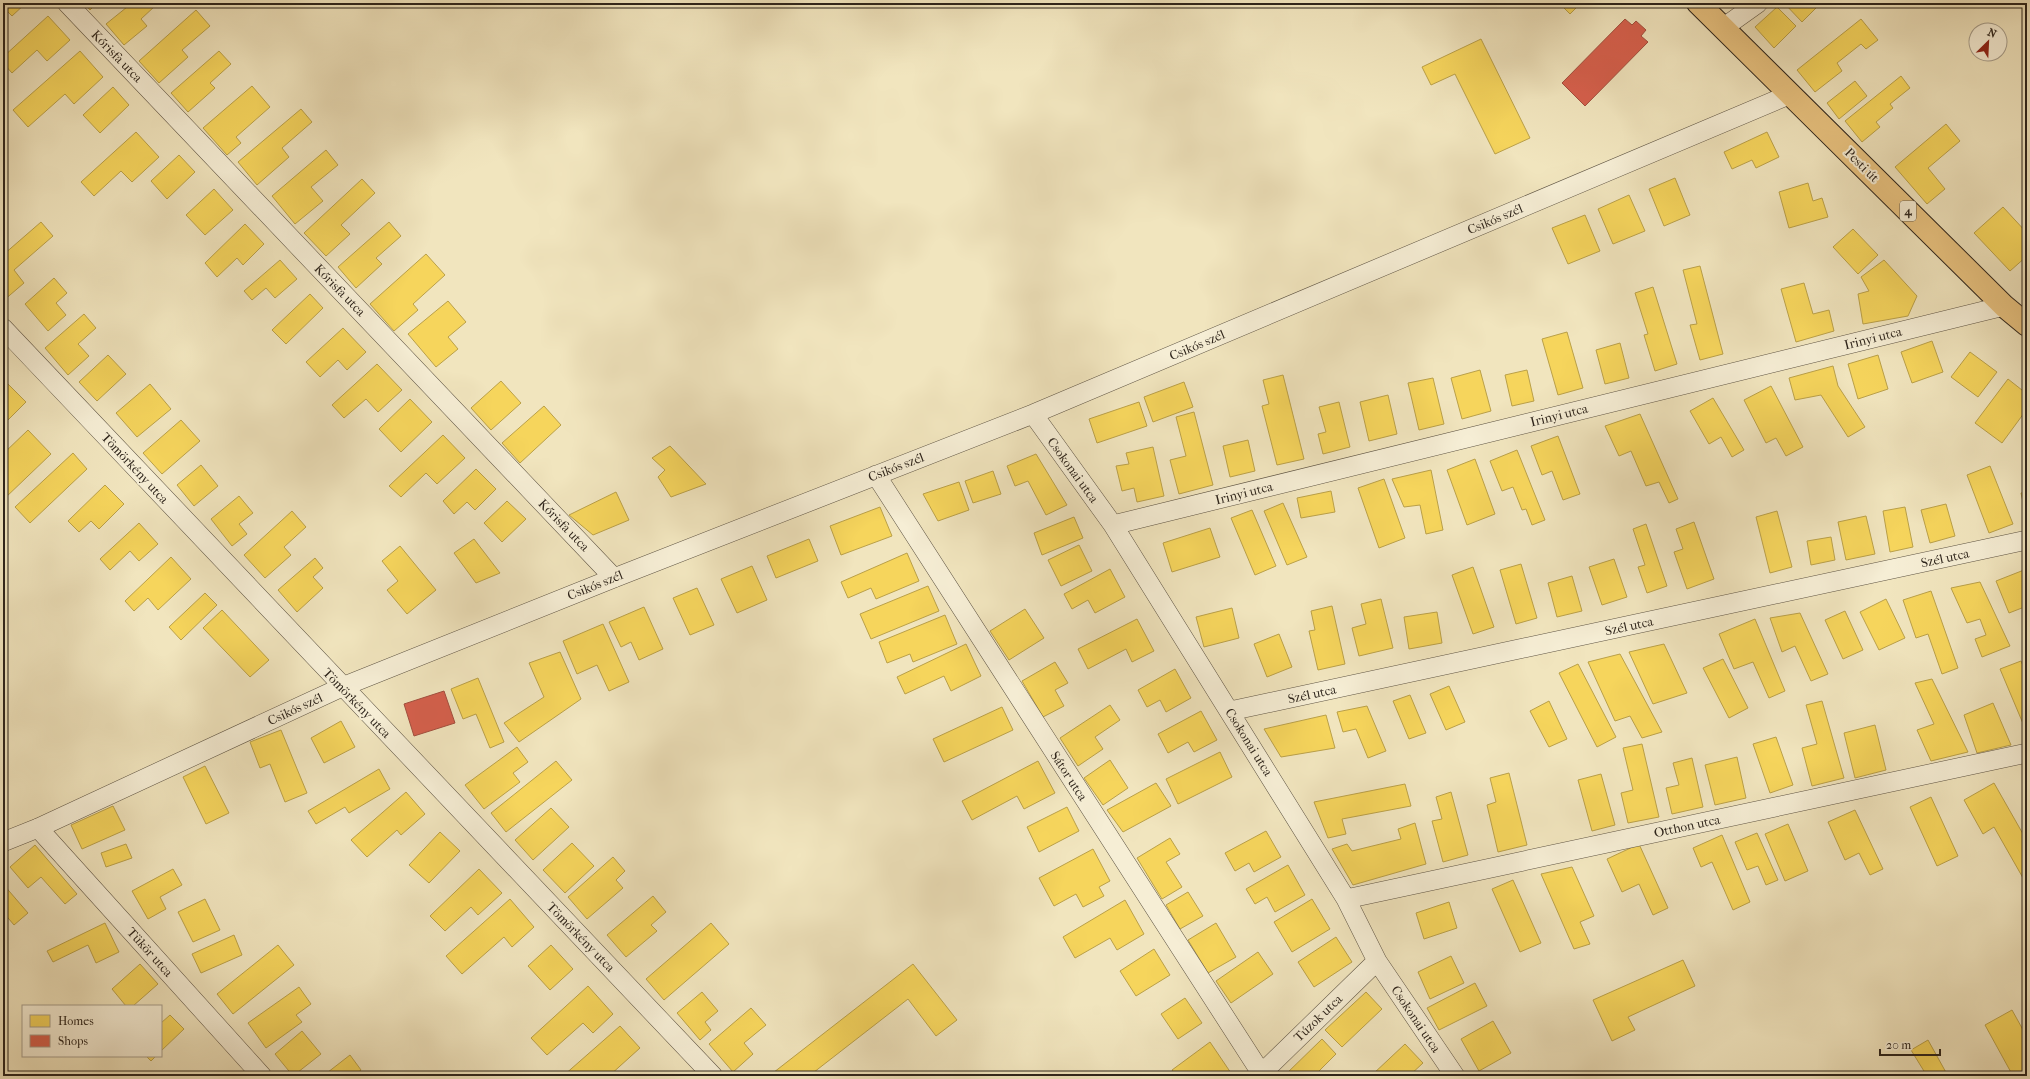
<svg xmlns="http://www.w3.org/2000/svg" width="2030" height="1079" font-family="'IM FELL French Canon',serif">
<rect width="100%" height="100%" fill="#f1e5be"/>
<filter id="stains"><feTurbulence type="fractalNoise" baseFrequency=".005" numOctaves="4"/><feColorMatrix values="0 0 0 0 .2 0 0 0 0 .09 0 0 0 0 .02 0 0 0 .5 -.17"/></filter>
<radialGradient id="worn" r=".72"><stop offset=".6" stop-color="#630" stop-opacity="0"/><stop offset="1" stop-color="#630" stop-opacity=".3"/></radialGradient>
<path fill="#f6d55c" stroke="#baa048" d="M3,3H26L12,16L6,10L3,13Z
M84,3H97L90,10Z
M132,3H152L155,6L141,19L147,26L124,45L106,24Z
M1559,3H1581L1570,14Z
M1784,3H1821L1802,22Z
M1777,7L1796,26L1774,48L1755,27Z
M196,10L210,26L182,50L188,57L159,83L139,61Z
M48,16L70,40L47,61L37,50L12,73L3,63V57Z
M1861,19L1878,40L1866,49L1861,44L1837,63L1842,71L1815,92L1797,70Z
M1481,39L1530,138L1495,154L1455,74L1431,85L1422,67Z
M80,51L103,77L74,104L65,94L28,127L13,110Z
M219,51L231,64L210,83L215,88L188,112L171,93Z
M1901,76L1910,88L1890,104L1893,108L1876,122L1880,127L1862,142L1845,121Z
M1855,81L1867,96L1839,119L1827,103Z
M252,86L270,107L236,137L241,143L227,155L203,128Z
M113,87L129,105L100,133L83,115Z
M301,109L312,122L282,148L289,157L257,185L238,162Z
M1946,124L1960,141L1928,168L1945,189L1927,204L1895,167Z
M136,132L159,157L132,182L121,171L94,196L81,182Z
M1767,132L1779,157L1756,168L1752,160L1732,169L1724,152Z
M326,150L338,165L311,187L323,201L295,224L272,196Z
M179,155L195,172L167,199L151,181Z
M1675,178L1690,215L1664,226L1649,189Z
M362,179L375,193L341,225L350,234L326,256L304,233Z
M1808,183L1813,201L1822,198L1828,217L1789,228L1779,192Z
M214,189L233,210L205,235L186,215Z
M1629,195L1645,231L1613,244L1598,209Z
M2003,207L2027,233V256L2010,271L1974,233Z
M1585,215L1600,251L1568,264L1552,228Z
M41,222L53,236L14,270L24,283L3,301V255Z
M389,222L401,236L376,258L382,264L356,288L338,267Z
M245,224L264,244L243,265L237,258L217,277L205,263Z
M1853,229L1878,255L1858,274L1833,247Z
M426,254L445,275L413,304L418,310L394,331L370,304Z
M280,260L297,279L275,298L266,288L252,300L244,291Z
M1884,260L1917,296L1908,316L1863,324L1858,294L1869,291L1861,277Z
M1700,266L1723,354L1700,360L1690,325L1697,324L1683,270Z
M54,278L67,293L56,303L66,315L48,331L25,304Z
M1804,283L1813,314L1829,310L1834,331L1796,342L1781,289Z
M1653,287L1677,364L1655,371L1644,335L1648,334L1635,293Z
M310,294L323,308L286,344L272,330Z
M448,301L466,322L448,337L458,349L436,367L408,334Z
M84,314L96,328L78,344L89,356L68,375L45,348Z
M343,328L366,352L347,370L338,360L320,377L306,362Z
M1567,332L1583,388L1558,395L1542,339Z
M1932,341L1943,372L1912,383L1901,352Z
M1620,343L1629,378L1605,384L1596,350Z
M1970,352L1997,372L1978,397L1951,377Z
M108,355L126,374L97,401L79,382Z
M1878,355L1888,389L1858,399L1848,364Z
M377,364L402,390L378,412L366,399L344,418L332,405Z
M1833,366L1838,386L1865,427L1848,437L1821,395L1795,400L1789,378Z
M1480,370L1491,411L1462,419L1451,378Z
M1527,370L1534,401L1512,406L1505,375Z
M1283,375L1304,459L1277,465L1262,406L1269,404L1263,380Z
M1433,378L1444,424L1419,430L1408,383Z
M2008,379L2027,394V409L2002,443L1975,423Z
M501,381L521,403L491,430L471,408Z
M1184,382L1193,407L1153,422L1144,397Z
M7,383L26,402L3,425V387Z
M150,384L171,409L137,437L116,413Z
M1771,386L1803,447L1786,456L1776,438L1766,443L1744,400Z
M1388,395L1397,434L1369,441L1360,402Z
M1713,398L1744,450L1732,457L1721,437L1709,444L1690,411Z
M410,399L432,422L401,452L379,429Z
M1139,402L1147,426L1097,443L1089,419Z
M1339,402L1350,447L1323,454L1318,434L1326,432L1319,407Z
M544,406L561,425L520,463L502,443Z
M1194,412L1213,485L1179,494L1170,460L1186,456L1176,417Z
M1640,414L1678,499L1669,503L1659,482L1646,486L1631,451L1619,456L1605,426Z
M181,420L200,441L162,474L143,453Z
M28,430L51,454L4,499L3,454Z
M443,435L465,458L437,484L426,473L401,497L389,486Z
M1558,436L1580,494L1563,500L1552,471L1542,475L1531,446Z
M1248,440L1255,471L1230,477L1223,446Z
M670,446L706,484L671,497L658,477L665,470L652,458Z
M1153,447L1164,496L1137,502L1134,488L1122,491L1116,466L1129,464L1126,453Z
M1517,450L1545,520L1532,525L1526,509L1522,510L1513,487L1502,491L1490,461Z
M73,453L87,469L30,523L15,507Z
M1036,454L1067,505L1046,515L1028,481L1015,486L1007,466Z
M1475,459L1495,514L1467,525L1447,470Z
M201,465L218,486L194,506L177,485Z
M1990,466L2013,524L1989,533L1967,475Z
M476,469L496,489L475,510L467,502L454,514L443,501Z
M1431,470L1443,530L1426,534L1420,505L1404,507L1392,479Z
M993,471L1001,494L973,503L965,481Z
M1384,479L1405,538L1379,548L1358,488Z
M959,482L969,510L938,521L923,494Z
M105,485L124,504L99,529L91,521L79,532L68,521Z
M1331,491L1335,512L1301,518L1297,498Z
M616,492L629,520L593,535L569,515Z
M2027,492V521L2021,493Z
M239,496L253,513L239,524L247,534L232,546L211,519Z
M507,501L526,519L502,542L484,523Z
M1283,503L1307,557L1287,565L1264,511Z
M1946,504L1955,536L1930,543L1921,510Z
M880,507L892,536L841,555L830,526Z
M1905,507L1913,547L1890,552L1883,511Z
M1252,510L1276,566L1255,575L1231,518Z
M292,511L306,527L284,547L291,555L265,578L244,555Z
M1777,511L1792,567L1770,573L1756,517Z
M1866,516L1875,554L1846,560L1838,522Z
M1074,517L1083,538L1042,555L1034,533Z
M1694,522L1714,579L1687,589L1674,552L1683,549L1676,529Z
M139,523L158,544L139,561L130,551L110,570L100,559Z
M1646,524L1667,586L1647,593L1638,567L1645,565L1633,529Z
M1210,528L1220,557L1172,572L1163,543Z
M1831,537L1835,560L1811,565L1807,541Z
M474,539L500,573L476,583L454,553Z
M809,539L818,561L776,578L767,556Z
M1079,545L1092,571L1061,586L1048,560Z
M400,546L436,590L407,614L387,590L398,581L382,561Z
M907,553L919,581L876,599L871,588L848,598L841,582Z
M171,557L191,579L158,610L148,598L134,611L125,601Z
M315,558L323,568L313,577L323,588L297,612L278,590Z
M1614,559L1627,597L1602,605L1589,567Z
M1521,564L1537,618L1516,624L1500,570Z
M752,566L767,600L737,613L721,579Z
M1473,567L1494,627L1473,634L1452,575Z
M1110,569L1125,597L1095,613L1088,600L1072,609L1064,594Z
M2024,570L2027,576V606L2009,613L1996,581Z
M1572,576L1582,611L1557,617L1548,583Z
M1980,582L2010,646L1982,657L1975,639L1986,635L1980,619L1967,623L1951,588Z
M928,586L939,611L871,639L860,614Z
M697,588L714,625L690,635L673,598Z
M1931,591L1958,668L1942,674L1928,634L1916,638L1903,600Z
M205,593L217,605L181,640L169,627Z
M1381,599L1393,648L1359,656L1352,628L1366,624L1361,604Z
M1886,599L1905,638L1879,650L1860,612Z
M1332,606L1345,664L1318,670L1309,631L1315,630L1311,611Z
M644,607L663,649L639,660L631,642L621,647L609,622Z
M1232,608L1239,638L1204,647L1196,617Z
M1025,609L1044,638L1009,660L990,631Z
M222,610L269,660L250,677L203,628Z
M1845,611L1863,650L1843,659L1825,620Z
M1437,612L1442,643L1409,649L1404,617Z
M1800,613L1828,674L1811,681L1795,646L1782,652L1770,618Z
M945,615L957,644L913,662L910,654L887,663L879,642Z
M1137,619L1154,651L1132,662L1126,649L1088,669L1078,649Z
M1755,619L1785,691L1769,698L1753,662L1734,669L1719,634Z
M603,624L629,682L609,691L597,665L577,674L563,641Z
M1279,634L1292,667L1267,677L1254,644Z
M966,644L981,676L951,691L944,676L905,694L897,677Z
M1664,644L1687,693L1653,704L1629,652Z
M560,652L581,699L519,742L504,723L544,697L529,663Z
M1620,654L1662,732L1642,738L1630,716L1615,721L1588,662Z
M1723,659L1748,708L1729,718L1703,668Z
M2021,661L2027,675V733L2000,669Z
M1055,662L1068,683L1055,690L1064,706L1043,717L1022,681Z
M1578,664L1616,737L1597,747L1559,673Z
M1175,669L1191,698L1166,712L1160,700L1147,707L1138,690Z
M478,678L504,742L490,748L476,714L463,719L451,689Z
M1932,679L1968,752L1931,761L1917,730L1934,724L1915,683Z
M1449,686L1465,722L1446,730L1430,694Z
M1410,695L1426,733L1409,739L1393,701Z
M1549,701L1567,739L1549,747L1530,711Z
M1822,701L1844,778L1812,786L1802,748L1817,744L1806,705Z
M1993,703L2011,745L1977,753L1964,715Z
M1110,705L1120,720L1095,737L1103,749L1078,766L1060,738Z
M1367,706L1386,751L1368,758L1356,729L1343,732L1337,712Z
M1002,707L1013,730L944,762L933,739Z
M1201,711L1217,740L1194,752L1188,742L1168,753L1158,734Z
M1326,715L1335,748L1281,757L1264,729Z
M341,721L355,747L324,763L311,738Z
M1875,725L1886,770L1855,778L1844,733Z
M281,730L307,793L285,802L270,764L260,768L250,742Z
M1776,737L1793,785L1770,793L1753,744Z
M1642,744L1659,817L1628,823L1621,793L1633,790L1623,748Z
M517,747L528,762L513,773L520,782L484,809L465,785Z
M1220,752L1232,777L1178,804L1166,779Z
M1737,757L1746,798L1715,805L1705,765Z
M1692,758L1703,807L1672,814L1666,788L1679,785L1673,763Z
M1110,760L1128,788L1103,805L1084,778Z
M556,761L572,780L506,832L491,813Z
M1038,761L1055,793L1024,809L1017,796L972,820L962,801Z
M205,766L229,813L206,824L183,777Z
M379,769L390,789L349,813L345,807L316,824L308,811Z
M1509,773L1527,845L1498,852L1487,805L1496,802L1490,778Z
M1601,774L1615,825L1592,831L1578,780Z
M1156,783L1171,806L1123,832L1107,810Z
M1994,783L2027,841V885L1994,827L1983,834L1964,800Z
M1405,784L1411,806L1342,819L1346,834L1328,838L1314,802Z
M406,792L425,814L401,835L397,830L367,857L351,840Z
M1451,792L1468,855L1443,862L1432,821L1442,819L1436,797Z
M1931,797L1958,856L1937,866L1910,807Z
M113,806L125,830L82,849L71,825Z
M1067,807L1079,831L1039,852L1027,827Z
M551,808L569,827L533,860L515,840Z
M1855,810L1883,869L1870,875L1859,853L1845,860L1828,822Z
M1415,823L1426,864L1353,885L1332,849L1347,844L1352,851L1401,839L1398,829Z
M1788,824L1808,871L1785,881L1765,834Z
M1266,831L1281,857L1254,872L1249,863L1235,871L1225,853Z
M440,832L460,851L429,883L409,865Z
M1757,833L1778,880L1766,885L1758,866L1747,870L1735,842Z
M1722,835L1750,902L1733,910L1712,862L1701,867L1693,848Z
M1170,838L1180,854L1166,862L1182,887L1162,899L1137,858Z
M572,843L594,866L565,893L543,870Z
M126,844L132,858L106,867L101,853Z
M1639,844L1668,908L1653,915L1639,884L1622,892L1607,859Z
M35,845L77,894L65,904L41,877L28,888L10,867Z
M1093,849L1110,881L1099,887L1104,896L1083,907L1076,894L1054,906L1039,878Z
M613,857L625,871L616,880L623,888L587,919L568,897Z
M1288,865L1305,895L1275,912L1267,897L1255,904L1246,889Z
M1572,867L1594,916L1580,922L1590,944L1574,949L1541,874Z
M173,869L182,885L160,897L166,909L148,919L132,891Z
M479,869L502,893L478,915L471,907L445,931L430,916Z
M1513,880L1541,943L1520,952L1492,889Z
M3,884L28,913L14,925L3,912Z
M1188,892L1203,916L1180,929L1166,905Z
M653,896L666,912L651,925L657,931L626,957L607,935Z
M205,899L220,930L193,942L178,912Z
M510,899L534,927L512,947L504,937L462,974L446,956Z
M1312,899L1330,929L1292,952L1274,922Z
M1125,900L1144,934L1117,950L1110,938L1075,958L1063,937Z
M1449,902L1457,928L1424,939L1416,913Z
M105,923L119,952L96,963L88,945L53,962L47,951Z
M711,923L729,944L664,1000L646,979Z
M1216,923L1236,957L1208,973L1188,940Z
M234,935L242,955L201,973L192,954Z
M1336,937L1352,962L1314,987L1298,962Z
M278,945L294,965L233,1014L217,994Z
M551,945L573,969L550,990L528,966Z
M1154,949L1170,975L1136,996L1120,971Z
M1258,952L1273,974L1231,1003L1216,981Z
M1451,956L1464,983L1430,999L1418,972Z
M1683,960L1695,986L1628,1017L1635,1030L1612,1041L1593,1000Z
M140,964L158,984L133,1006H126L112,989Z
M913,964L957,1020L936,1036L908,999L809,1076H769Z
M1475,983L1487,1006L1439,1030L1427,1008Z
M588,986L613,1014L593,1033L583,1023L547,1055L531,1038Z
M299,987L311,1004L296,1015L302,1022L266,1048L248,1023Z
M702,992L718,1011L705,1022L711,1030L700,1040L677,1013Z
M1366,992L1382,1009L1342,1047L1325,1030Z
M1185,998L1202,1023L1178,1039L1161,1014Z
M751,1008L766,1025L744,1043L753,1054L733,1072L709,1044Z
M2012,1010L2027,1037V1076H2013L1985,1025Z
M170,1015L184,1029L161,1051V1023Z
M1493,1021L1511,1053L1479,1071L1461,1039Z
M620,1026L640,1048L609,1076H563Z
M302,1031L321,1054L293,1076L275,1054Z
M1322,1039L1336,1054L1314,1076H1284Z
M1928,1040L1948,1076H1927L1911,1050Z
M1210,1042L1233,1076H1201L1197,1071L1192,1076H1176L1172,1070Z
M1405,1044L1423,1063L1409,1076H1375L1373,1074Z
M350,1055L361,1070L353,1076H323Z
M146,1056H156L151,1061Z
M1529,1071L1531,1076H1520Z"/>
<path fill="#d6604d" stroke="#a34e3e" d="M1625,19L1632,25L1636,21L1646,30L1641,36L1648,42L1585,106L1562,83Z
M444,691L455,723L414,736L404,704Z"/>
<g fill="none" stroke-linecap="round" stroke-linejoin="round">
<defs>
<path id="minor" d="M67,3L614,578
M1723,28L1758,3
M3,328L713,1076
M1033,414L1113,525L1346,899L1377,961L1455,1076
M876,475L1263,1076
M1113,525L2004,306
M1230,711L2027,540
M38,828L262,1076
M3,842L38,828L342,687L614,578L1033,414L1791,94
M1346,899L2027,753
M1259,1076L1377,961"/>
<path id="primary" d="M1698,3L2004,306L2027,325"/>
</defs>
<use href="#minor" stroke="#5e5444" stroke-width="20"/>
<use href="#primary" stroke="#2d241b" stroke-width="24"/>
<use href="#minor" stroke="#f6eed5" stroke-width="19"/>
<use href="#primary" stroke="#e8c27f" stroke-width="22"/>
</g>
<g text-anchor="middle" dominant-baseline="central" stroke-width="4" stroke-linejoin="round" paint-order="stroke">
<rect fill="#f6eed5" stroke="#696153" stroke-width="1" x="1900" y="201" width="16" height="20" rx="3"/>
<g font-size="12" font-weight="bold" fill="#2d241b">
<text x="1908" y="211">4</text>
</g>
<g font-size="13" fill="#2d241b" stroke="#f6eed5">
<text transform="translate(117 56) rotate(46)">Kőrisfa utca</text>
<text transform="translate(1862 165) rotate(45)">Pesti út</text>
<text transform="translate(1495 219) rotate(-23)">Csikós szél</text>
<text transform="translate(340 290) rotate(46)">Kőrisfa utca</text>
<text transform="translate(1873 338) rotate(-14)">Irinyi utca</text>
<text transform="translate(1197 345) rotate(-23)">Csikós szél</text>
<text transform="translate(1559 415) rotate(-14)">Irinyi utca</text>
<text transform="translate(896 467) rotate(-21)">Csikós szél</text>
<text transform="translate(135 468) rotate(47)">Tömörkény utca</text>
<text transform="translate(1073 470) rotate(54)">Csokonai utca</text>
<text transform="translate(1244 493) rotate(-14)">Irinyi utca</text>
<text transform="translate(564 525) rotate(46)">Kőrisfa utca</text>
<text transform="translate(1945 558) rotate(-12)">Szél utca</text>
<text transform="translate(595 585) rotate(-22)">Csikós szél</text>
<text transform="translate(1629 626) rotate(-12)">Szél utca</text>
<text transform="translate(1312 694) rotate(-12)">Szél utca</text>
<text transform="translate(357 703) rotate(46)">Tömörkény utca</text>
<text transform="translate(295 709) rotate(-25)">Csikós szél</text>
<text transform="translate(1249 742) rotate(58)">Csokonai utca</text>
<text transform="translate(1069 776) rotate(57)">Sátor utca</text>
<text transform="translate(1687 826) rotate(-12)">Otthon utca</text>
<text transform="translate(581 937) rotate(46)">Tömörkény utca</text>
<text transform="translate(150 952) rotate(48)">Tükör utca</text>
<text transform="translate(1318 1018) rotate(-44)">Túzok utca</text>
<text transform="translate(1416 1019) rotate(56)">Csokonai utca</text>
</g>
</g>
<rect width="2030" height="1079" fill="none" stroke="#f1e5be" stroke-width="16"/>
<rect x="4" y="4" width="2022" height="1071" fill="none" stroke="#2d241b" stroke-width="2"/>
<rect x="8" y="8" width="2014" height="1063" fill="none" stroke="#2d241b"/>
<rect x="22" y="1005" width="140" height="52" fill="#f6eed5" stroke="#a69d8b"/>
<rect x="30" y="1015" width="20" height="12" fill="#f6d55c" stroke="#a69d8b"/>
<text x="58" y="1025" font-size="12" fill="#2d241b">Homes</text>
<rect x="30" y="1035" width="20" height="12" fill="#d6604d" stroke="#a69d8b"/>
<text x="58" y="1045" font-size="12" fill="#2d241b">Shops</text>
<g transform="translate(1988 42) rotate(24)"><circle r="19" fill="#f6eed5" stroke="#a69d8b"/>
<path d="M0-3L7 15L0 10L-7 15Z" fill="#8f2418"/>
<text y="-6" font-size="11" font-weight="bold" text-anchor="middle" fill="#2d241b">N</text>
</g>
<path d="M1880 1049v6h60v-6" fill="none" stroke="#2d241b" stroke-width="2"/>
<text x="1886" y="1049" font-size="12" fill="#2d241b" stroke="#f6eed5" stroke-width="3" paint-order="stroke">20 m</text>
<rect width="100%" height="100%" filter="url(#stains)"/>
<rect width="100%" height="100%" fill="url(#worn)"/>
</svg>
